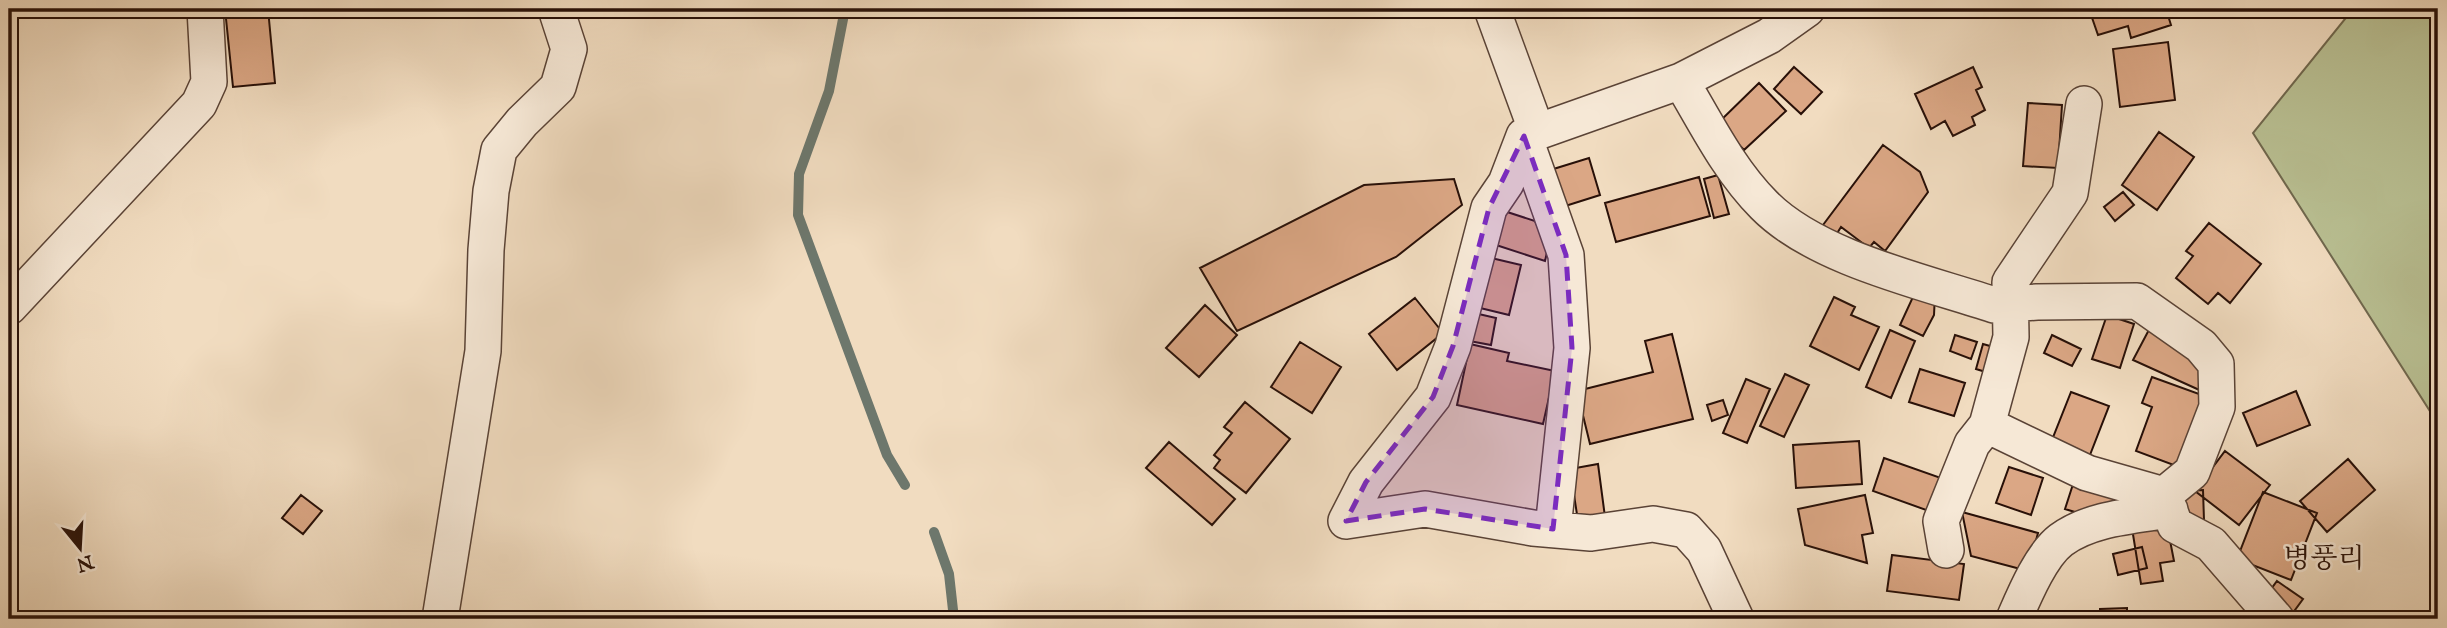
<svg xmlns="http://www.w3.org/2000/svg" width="2447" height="628" font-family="'IM FELL English','Noto Serif KR',serif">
<rect width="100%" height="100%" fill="#f1dcc0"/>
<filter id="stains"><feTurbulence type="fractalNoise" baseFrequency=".00286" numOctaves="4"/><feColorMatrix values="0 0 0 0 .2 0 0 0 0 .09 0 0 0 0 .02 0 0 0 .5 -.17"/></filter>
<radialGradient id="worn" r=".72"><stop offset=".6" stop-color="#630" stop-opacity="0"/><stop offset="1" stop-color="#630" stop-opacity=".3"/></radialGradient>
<path fill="#b9c093" stroke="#70684e" stroke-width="2" d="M2353,9H2438V431L2433,416L2253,133Z"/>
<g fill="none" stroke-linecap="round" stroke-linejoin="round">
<path stroke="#6d776c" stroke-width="10" d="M845,9L829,91L799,174L798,215L887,455L905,485
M934,532L949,574L954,619"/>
</g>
<path fill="#dba785" stroke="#281008" stroke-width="2" d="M225,9H268L275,83L233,87Z
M2089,9H2166L2171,25L2131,38L2128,26L2098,35Z
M2168,42L2175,100L2120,107L2113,49Z
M1794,67L1822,92L1801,114L1774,89Z
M1973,67L1982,87L1976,90L1985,110L1972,117L1975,125L1953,136L1945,121L1931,129L1915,94Z
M1759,83L1786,111L1744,150L1718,123Z
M2028,103L2062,105L2058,168L2023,166Z
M2159,132L2194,157L2157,210L2122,185Z
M1883,145L1920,172L1928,192L1885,251L1874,242L1869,248L1841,227L1836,235L1823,225Z
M1589,158L1600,195L1559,208L1547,171Z
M1718,175L1729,214L1714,218L1704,179Z
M1699,177L1710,216L1616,242L1605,203Z
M1454,179L1462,205L1396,257L1237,331L1200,268L1364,185Z
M2123,192L2134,205L2115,221L2104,207Z
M1498,209L1535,221L1548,248L1545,261L1493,244Z
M2209,223L2261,264L2230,303L2218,293L2208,304L2176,278L2193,256L2186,251Z
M1487,257L1521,265L1509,315L1476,307Z
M1918,286L1935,294L1934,315L1923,336L1900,325Z
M1834,297L1855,307L1851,315L1879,327L1859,370L1810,346Z
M1415,298L1443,333L1397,370L1369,334Z
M1205,305L1237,335L1199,377L1166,348Z
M1470,312L1496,318L1491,345L1464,340Z
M2107,315L2134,324L2120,368L2092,359Z
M2152,324L2211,369L2206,393L2133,360Z
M1890,330L1915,341L1891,398L1866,387Z
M1672,334L1693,419L1590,444L1577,391L1653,372L1645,341Z
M1955,335L1977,342L1971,359L1950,351Z
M2052,335L2081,349L2072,366L2044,353Z
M1300,342L1341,367L1312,413L1271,387Z
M1470,344L1509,353L1507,361L1555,371L1543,424L1457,405Z
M1983,344L1997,348L1989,373L1976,369Z
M1920,369L1965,383L1954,416L1909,402Z
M1785,374L1809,385L1784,437L1760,426Z
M2152,377L2213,399L2187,470L2136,451L2152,407L2142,403Z
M1746,379L1770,389L1747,443L1723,433Z
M2296,391L2310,425L2257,446L2243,413Z
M2071,392L2109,406L2088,460L2050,445Z
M1723,400L1728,415L1712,421L1707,405Z
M1245,402L1290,439L1246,493L1214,468L1220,460L1214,455L1232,433L1224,427Z
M1859,441L1862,484L1796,488L1793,445Z
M1169,442L1235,499L1212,525L1146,468Z
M2225,451L2270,485L2239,525L2195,491Z
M1884,458L1941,478L1929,511L1873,491Z
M2348,459L2375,490L2327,532L2300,501Z
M1598,464L1605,517L1578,521L1570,469Z
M2009,467L2043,478L2031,515L1996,503Z
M2075,478L2135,497L2098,519L2065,509Z
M2203,490L2204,520H2185L2184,491Z
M2263,492L2317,513L2291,580L2237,559Z
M301,495L322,511L303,534L282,518Z
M1865,495L1873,533L1862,535L1867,563L1805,545L1798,509Z
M1962,512L2038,533L2028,571L1971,556Z
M2131,522L2167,525L2174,561L2160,563L2163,581L2141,584Z
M2142,547L2147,568L2118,575L2113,554Z
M1892,555L1964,564L1959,600L1887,591Z
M2277,581L2303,599L2292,614L2266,596Z
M2127,608V619H2100V609Z
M2093,611L2094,619H2047V615Z"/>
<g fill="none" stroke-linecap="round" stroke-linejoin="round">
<defs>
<path id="minor" d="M1492,9L1537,132L1681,81L1769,36L1807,9
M1681,81C1706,123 1729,170 1764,205C1816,258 1925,282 1994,305L2037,302L2137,301L2201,346L2216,364L2217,407L2192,472L2164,495L2087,473L1987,425L2011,337L2010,282L2070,193L2084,104
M1524,136L1506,183L1489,208L1453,346L1433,397L1366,482L1346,521L1425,509L1533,528L1591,533L1653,524L1686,530L1704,550L1736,619
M1524,136L1566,255L1572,348L1553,529
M9,307L199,104L209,82L205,9
M2164,495L2175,525L2211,544L2276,619
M1946,550L1941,521L1972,444L1987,425
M440,619L483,351L486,250L491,191L499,150L522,122L558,87L569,49L556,9
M2014,619C2024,596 2041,555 2061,540C2091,518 2133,516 2170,510"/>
</defs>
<use href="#minor" stroke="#5a4336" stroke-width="38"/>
<use href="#minor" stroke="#f6e8d6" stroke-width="35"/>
</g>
<path fill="#7b2cbf" fill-opacity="0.2" stroke="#7b2cbf" stroke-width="5" stroke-dasharray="14 9" stroke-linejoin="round" d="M1524,136L1566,255L1572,348L1553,529L1425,509L1346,521L1366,482L1433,397L1453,346L1489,208Z"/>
<g text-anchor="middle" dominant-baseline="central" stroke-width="5" stroke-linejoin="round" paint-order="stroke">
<g font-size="28" fill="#281008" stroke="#f6e8d6">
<text x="2324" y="559">병풍리</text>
</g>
</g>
<rect width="2447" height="628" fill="none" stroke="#f1dcc0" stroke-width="35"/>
<rect x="10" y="10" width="2426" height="607" fill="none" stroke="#281008" stroke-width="3.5"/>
<rect x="18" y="18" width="2412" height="593" fill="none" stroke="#281008" stroke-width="2"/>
<g transform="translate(80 548) rotate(162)" stroke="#f6e8d6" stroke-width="5" paint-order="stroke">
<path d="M0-5L12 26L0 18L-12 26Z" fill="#281008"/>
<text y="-10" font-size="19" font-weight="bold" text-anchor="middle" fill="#281008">N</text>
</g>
<rect width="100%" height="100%" filter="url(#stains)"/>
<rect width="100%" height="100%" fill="url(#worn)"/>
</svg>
